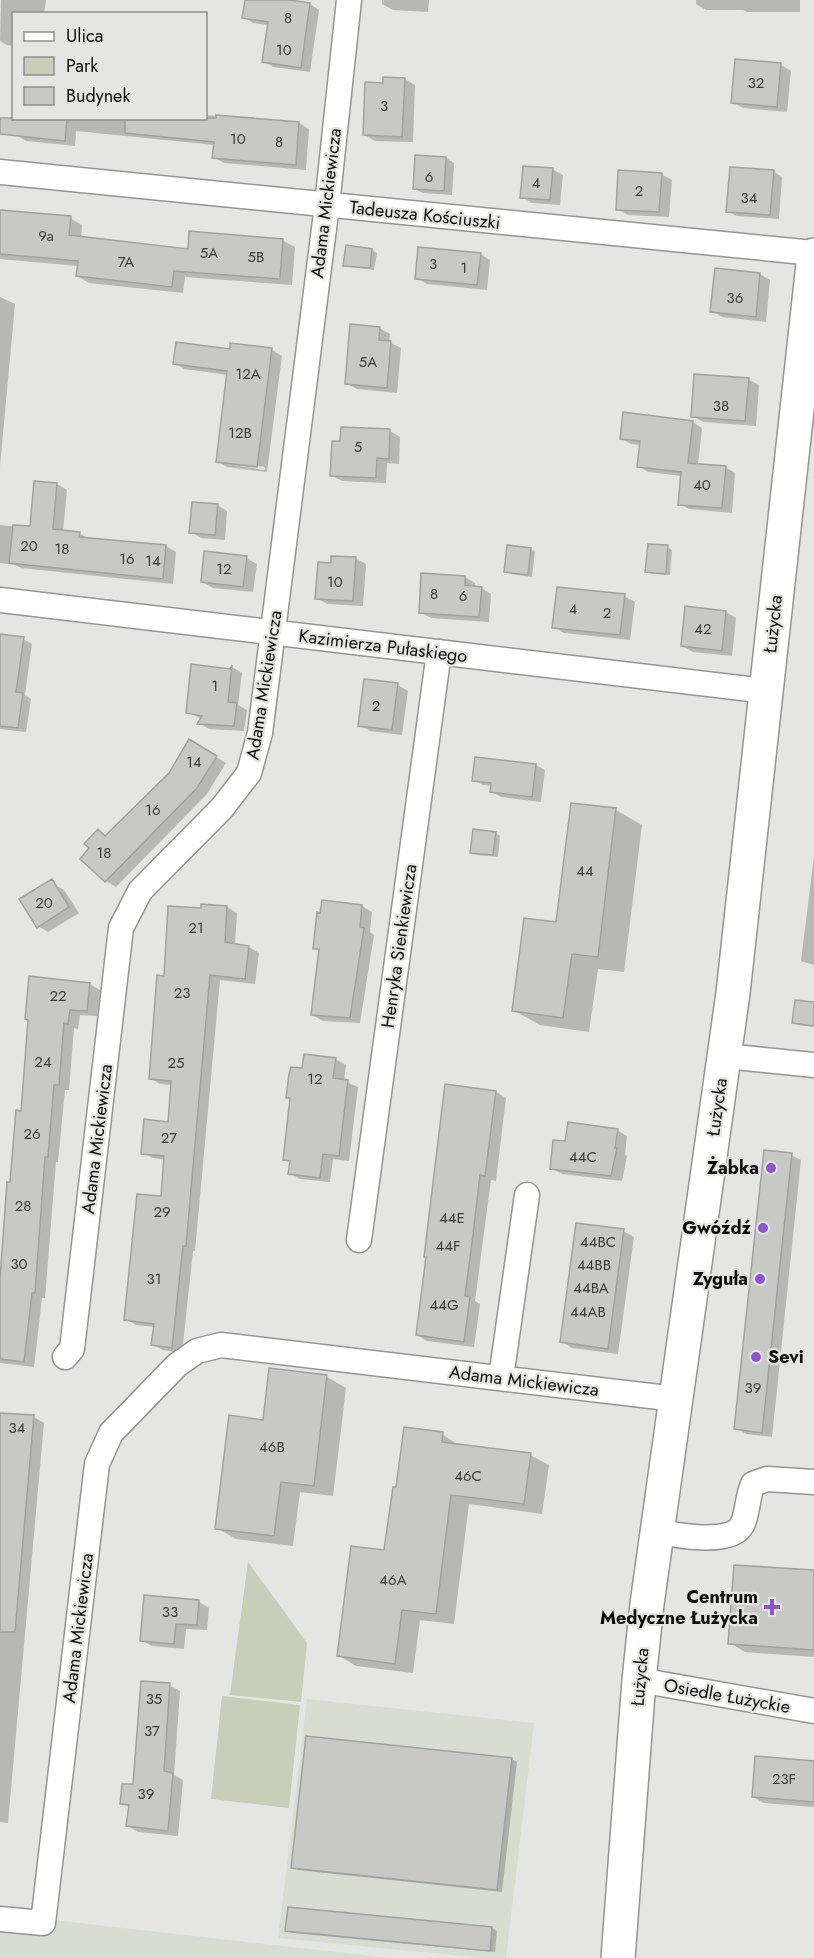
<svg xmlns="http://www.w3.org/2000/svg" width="814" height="1958" font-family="Jost,sans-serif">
<rect width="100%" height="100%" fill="#e5e6e3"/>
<path fill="#d8dcd1" d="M307,1699L534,1723L506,1958H483L278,1938Z
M0,1914L390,1958H0Z"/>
<path fill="#c8ceba" d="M248,1562L307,1643L301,1702L230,1695Z
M222,1696L300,1705L289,1808L211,1799Z"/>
<path fill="#0003" fill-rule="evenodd" d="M1,0H46L44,14H14V46L7,45L0,41Z
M246,0H279L310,4L319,10L310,72L273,67L264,61L269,25L253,23L244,17Z
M382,0H429L428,12L393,10L382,4Z
M696,0H800V12H747L743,10H706L696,4Z
M781,65L791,71L787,112L743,108L733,102Z
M385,79H405L415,85L413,142L375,141L365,135L385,85Z
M206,115L299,123L309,129L306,170L224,163L214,157L215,145L76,131L75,146L26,141L16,135L17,118H206Z
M446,158L454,163L452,195L423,193L414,189Z
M552,169L563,175L560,205L532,203L522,197Z
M773,171L782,177L779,219L737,216L727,211Z
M661,174L672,180L669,217L628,215L617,209Z
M0,212L70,218L82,225L81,238L189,250L282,240L295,247L292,285L185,277L183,293L89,283L77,276L78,266L0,259Z
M372,250L377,253L374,270L350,267L345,265Z
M480,254L490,260L487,290L427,284L417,278Z
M716,269L760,274L770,280L766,322L722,317L712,311Z
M0,297L15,304L0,466Z
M379,328L390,334L389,342L401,348L397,393L357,389L346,383Z
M232,345L272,350L282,356L267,472L227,467L217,461L228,375L184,369L175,363L231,351ZM226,461L265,467V470L226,464Z
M748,379L759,385L756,426L703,422L693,416Z
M693,422L702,428L698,465L725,467L735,473L732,513L689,509L680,504L682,476L648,472L639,466L641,445L631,444L621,438Z
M390,431L400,437L399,464L387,463L386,483L342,481L331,475Z
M35,482L57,484L67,490L63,532L79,533L90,540L166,546L176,552L173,584L21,568L15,565L0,563V525L31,528Z
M217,505L227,511L225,540L201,538L191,532Z
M667,547L672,550L670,575L652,574L647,571Z
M530,549L535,552L532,577L511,574L506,571Z
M246,558L257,564L253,592L213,588L202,582Z
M355,558L366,564L363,606L327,604L317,598L332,564Z
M465,577L475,583V588H481L491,594L489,622L431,618L420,612Z
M624,596L635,602L630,640L564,633L554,627Z
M726,612L736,618L732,656L693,652L682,646Z
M0,635L23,639L32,644L25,695L31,699L26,732L0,729Z
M232,667L242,673L238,705L247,710L244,731L209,729L199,723L202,719L188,712Z
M398,685L408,691L402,735L370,731L359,725Z
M189,741L226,763L207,794L116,887L106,881L91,848L99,831L107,836L170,774Z
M536,765L545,770L541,802L501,797L492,792L493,786L483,785L474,780Z
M616,810L642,825L624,972L598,969L589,1032L540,1025L513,1010Z
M496,833L500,836L498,857L477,855L472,852Z
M814,856V965L801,961Z
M53,884L64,890L79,913L48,932L38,926Z
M362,906L372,912L370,932L374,935L360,1023L323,1021L312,1015L320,951L314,948Z
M227,907L237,913L235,945L249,947L259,953L255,984L220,980L195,1251H193L182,1353L163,1350L153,1345L155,1327L136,1325L126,1319L162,1198L166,1160L153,1158L143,1153L170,1123L172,1085L160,1084L150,1078L166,977L202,910Z
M89,984L100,990L97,1016L80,1015L78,1029L74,1028L69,1090H65L58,1162H56L45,1298H42L34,1367L0,1363V1292L11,1184L22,1112L30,1020Z
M814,1004V1027L798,1025L793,1023Z
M335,1059L346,1065L344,1081L358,1087L349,1161L333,1159L330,1182L300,1179L290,1173L291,1163L285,1159L292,1099L304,1070Z
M446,1086L496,1092L506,1098L496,1181L491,1180L475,1301L480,1304L474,1347L427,1341L417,1335Z
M617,1130L627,1136L625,1155L627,1156L622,1181L562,1174L551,1168L567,1143Z
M791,1155L801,1160L772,1437L746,1434L736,1428Z
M623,1231L634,1237L618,1354L572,1348L562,1342Z
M271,1370L327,1377L346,1388L333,1496L300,1492L293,1546L236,1539L217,1528L264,1421Z
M0,1414L34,1417L44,1423L8,1823L0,1822Z
M442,1434L460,1446L530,1455L549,1465L542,1514L469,1504L454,1624L420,1620L413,1673L356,1666L338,1655L386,1552L397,1489Z
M814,1572V1657L745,1652L730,1643Z
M199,1602L209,1608L207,1630L186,1629L184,1649L152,1646L141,1640Z
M169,1685L180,1691L174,1775L183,1780L178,1836L138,1832L128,1826L130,1808L122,1803L134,1786Z
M308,1737L512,1759L517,1762L502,1892L298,1870L293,1867Z
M814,1762V1807L764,1803L753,1797Z
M289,1909L492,1928L497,1931L495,1952L292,1933L287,1930Z"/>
<path fill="#c8c8c6" stroke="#a1a19f" stroke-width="1.5" d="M245,0H290L310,3L301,68L262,62L268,22L242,18Z
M735,59L781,63L777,107L731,103Z
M383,77L405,78L402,137L363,135L365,82L383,83Z
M216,115L299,122L296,165L212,158L214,142L125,133V118H216Z
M0,118H67L65,141L0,134Z
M415,155L446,157L444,191L413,189Z
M523,166L553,168L550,200L520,198Z
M730,167L774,170L770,215L726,212Z
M618,170L662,173L659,212L616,210Z
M0,210L71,216L69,235L188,249L189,231L283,239L280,279L174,271L172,287L76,276L78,261L0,254Z
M346,245L372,249L370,268L343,266Z
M418,247L481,253L477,285L415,279Z
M715,268L760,273L756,317L710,312Z
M350,324L380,327L379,340L391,341L387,388L345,384Z
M176,342L230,349V343L272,348L257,467L216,462L227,371L173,364Z
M694,374L749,378L745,421L691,417Z
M623,412L693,421L688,463L726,466L722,508L678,505L681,472L637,467L640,441L620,439Z
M341,427L390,429L389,459L377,458L376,478L330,476L332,441H340Z
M34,481L57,483L53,529L80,532L79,537L166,545L163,579L9,563L13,525L30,526Z
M192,502L218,504L215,535L189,533Z
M648,544L668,545L666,574L645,572Z
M507,545L531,548L528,575L504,572Z
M204,551L247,556L243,587L201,582Z
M331,556L356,557L353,601L315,599L318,562L331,563Z
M421,573L465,576V585L482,587L479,617L419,613Z
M557,587L625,594L620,635L552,628Z
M685,606L726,611L722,651L681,646Z
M0,634L24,637L16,692L23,693L18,728L0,726Z
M191,664L230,669L232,665L228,702L237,703L234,726L197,724L202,716L186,713Z
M364,679L398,683L392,730L358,726Z
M189,739L217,756L197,788L105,882L80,859L89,848L84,844L98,829L105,836L169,773Z
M475,757L536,764L532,797L490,792L491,783L472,781Z
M571,803L616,808L598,957L572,954L563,1018L512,1011L524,918L556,922Z
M473,829L496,832L493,855L470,853Z
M52,879L69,907L37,928L19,899Z
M322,900L362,905L360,927L364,928L350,1018L311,1015L319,949H313L317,912L320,913Z
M201,904L227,906L225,942L249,946L245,979L210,975L186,1246H183L172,1348L151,1345L154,1324L124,1320L137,1194L161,1196L164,1156L141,1154L144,1119L168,1122L171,1081L149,1079L157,975L164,976L168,906L201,908Z
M29,976L90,983L87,1011L70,1010L68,1024L64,1023L59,1085H54L48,1157H45L35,1293H32L24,1362L0,1359V1279L7,1182H10L16,1110L21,1111L28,1020L25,1019Z
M795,1000L814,1002V1026L792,1023Z
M304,1054L336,1058L333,1078L348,1080L339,1156L323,1154L320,1178L288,1174L290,1161L283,1160L290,1098H286L289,1074L291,1067L302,1068Z
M445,1084L496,1091L485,1176L480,1175L473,1235L465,1296L470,1297L464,1342L416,1335L426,1257H424Z
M568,1122L618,1129L615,1148H617L611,1176L550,1169L553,1140L565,1141Z
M764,1150L792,1153L762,1433L734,1429Z
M576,1223L624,1229L608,1349L560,1342Z
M269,1368L327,1375L314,1486L281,1482L274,1536L215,1529L229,1415L263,1420Z
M0,1413L34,1415L15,1632H0Z
M404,1427L443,1432L442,1442L531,1453L524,1504L451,1495L436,1614L402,1610L395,1664L337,1656L351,1546L384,1550L393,1487H396Z
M734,1565L814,1570V1650L728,1644Z
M144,1595L199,1600L197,1625L176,1624L174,1644L140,1641Z
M141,1681L170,1683L164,1771L173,1773L168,1831L126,1826L129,1805L120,1804L122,1784H133Z
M306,1736L512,1758L497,1890L291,1868Z
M755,1756L814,1761V1802L752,1797Z
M288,1907L492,1927L490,1951L285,1931Z"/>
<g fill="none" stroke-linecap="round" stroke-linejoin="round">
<defs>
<path id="street" d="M0,172L814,253
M0,600L766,691
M725,1056L814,1065
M359,1240L439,652
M65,1357L72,1349L121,928L140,891L222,808L249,773L260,733L327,205L349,0
M501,1378L527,1195
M656,1531C674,1535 731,1546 742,1525C748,1514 747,1497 753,1484L767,1479L814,1482
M639,1680L814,1711
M0,1919L43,1923L97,1464L111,1433L177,1365L197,1351L221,1345L676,1399"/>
<path id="secondary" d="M618,1958L639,1680L647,1604L733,993L814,255"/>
</defs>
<use href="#street" stroke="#949592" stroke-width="27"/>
<use href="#secondary" stroke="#949592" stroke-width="36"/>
<use href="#street" stroke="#fff" stroke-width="24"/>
<use href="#secondary" stroke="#fff" stroke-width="33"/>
</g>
<g fill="#8a55cd" stroke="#e5e6e3" stroke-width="2">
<circle cx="771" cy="1168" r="6"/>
<circle cx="763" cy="1228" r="6"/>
<circle cx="760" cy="1279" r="6"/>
<circle cx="756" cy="1357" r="6"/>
<path d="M769 1598h6v6h6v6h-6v6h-6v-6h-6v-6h6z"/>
</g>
<g text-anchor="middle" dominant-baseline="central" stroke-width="4.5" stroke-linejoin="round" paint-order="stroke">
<g font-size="15" fill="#3a3b3a">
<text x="288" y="18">8</text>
<text x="284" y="50">10</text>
<text x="756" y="83">32</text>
<text x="384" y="106">3</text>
<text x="238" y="139">10</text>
<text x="279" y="142">8</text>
<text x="429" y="177">6</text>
<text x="536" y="183">4</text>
<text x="639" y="191">2</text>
<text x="749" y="198">34</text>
<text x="46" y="236">9a</text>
<text x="209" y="253">5A</text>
<text x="256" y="257">5B</text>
<text x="126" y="262">7A</text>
<text x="433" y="264">3</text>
<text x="464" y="268">1</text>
<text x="735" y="298">36</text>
<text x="368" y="362">5A</text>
<text x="248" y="374">12A</text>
<text x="721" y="406">38</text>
<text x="240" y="433">12B</text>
<text x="358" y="447">5</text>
<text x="702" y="485">40</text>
<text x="29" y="546">20</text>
<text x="62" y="549">18</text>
<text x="127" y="559">16</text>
<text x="153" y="561">14</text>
<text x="224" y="569">12</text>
<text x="335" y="582">10</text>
<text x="434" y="594">8</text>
<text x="463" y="596">6</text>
<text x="573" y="609">4</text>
<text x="607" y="613">2</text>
<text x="703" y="629">42</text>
<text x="215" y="686">1</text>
<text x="376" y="706">2</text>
<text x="194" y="762">14</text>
<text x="153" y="810">16</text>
<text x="104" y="853">18</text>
<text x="585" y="871">44</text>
<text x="44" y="903">20</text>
<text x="196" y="928">21</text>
<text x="182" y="993">23</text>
<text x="58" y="996">22</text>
<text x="43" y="1062">24</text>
<text x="176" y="1063">25</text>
<text x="315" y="1079">12</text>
<text x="32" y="1134">26</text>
<text x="169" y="1138">27</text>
<text x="583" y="1157">44C</text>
<text x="23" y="1206">28</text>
<text x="162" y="1212">29</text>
<text x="452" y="1218">44E</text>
<text x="598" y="1242">44BC</text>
<text x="448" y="1246">44F</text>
<text x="19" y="1264">30</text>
<text x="594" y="1265">44BB</text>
<text x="154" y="1279">31</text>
<text x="591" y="1288">44BA</text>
<text x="444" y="1305">44G</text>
<text x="588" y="1312">44AB</text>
<text x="753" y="1388">39</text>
<text x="17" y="1428">34</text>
<text x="272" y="1447">46B</text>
<text x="468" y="1476">46C</text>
<text x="393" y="1580">46A</text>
<text x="170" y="1612">33</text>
<text x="154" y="1699">35</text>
<text x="152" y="1731">37</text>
<text x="784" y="1779">23F</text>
<text x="146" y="1794">39</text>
</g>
<g font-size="18" fill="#0b0c0b" stroke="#e5e6e3">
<text transform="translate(326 203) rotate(-83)">Adama Mickiewicza</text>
<text transform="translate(425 215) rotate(6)">Tadeusza Kościuszki</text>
<text transform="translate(773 624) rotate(-84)">Łużycka</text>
<text transform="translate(383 646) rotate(7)">Kazimierza Pułaskiego</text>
<text transform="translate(264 685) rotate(-81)">Adama Mickiewicza</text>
<text transform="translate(399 946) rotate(-82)">Henryka Sienkiewicza</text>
<text transform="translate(717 1107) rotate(-82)">Łużycka</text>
<text transform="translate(97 1139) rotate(-83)">Adama Mickiewicza</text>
<text transform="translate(524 1381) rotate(7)">Adama Mickiewicza</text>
<text transform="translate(78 1628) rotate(-83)">Adama Mickiewicza</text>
<text transform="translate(640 1677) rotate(-85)">Łużycka</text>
<text transform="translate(727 1696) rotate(10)">Osiedle Łużyckie</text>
</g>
<g font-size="18" font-weight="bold" fill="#0b0c0b" stroke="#e5e6e3" text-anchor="end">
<text x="759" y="1168">Żabka</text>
<text x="751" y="1228">Gwóźdź</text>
<text x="748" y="1279">Zyguła</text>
<text x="768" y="1357" text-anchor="start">Sevi</text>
<text x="758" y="1597">Centrum<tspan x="758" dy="21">Medyczne Łużycka</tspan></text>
</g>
</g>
<rect x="12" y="12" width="195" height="108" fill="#e5e6e3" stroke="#8e8f8d" stroke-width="1.5"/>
<rect x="24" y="32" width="30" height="9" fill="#ffffff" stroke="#8e8f8d" stroke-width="1.5"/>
<text x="66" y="42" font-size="18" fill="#0b0c0b">Ulica</text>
<rect x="24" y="57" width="30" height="18" fill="#c8ceba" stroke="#8e8f8d" stroke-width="1.5"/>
<text x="66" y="72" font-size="18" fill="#0b0c0b">Park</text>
<rect x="24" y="87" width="30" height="18" fill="#c8c8c6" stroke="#8e8f8d" stroke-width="1.5"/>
<text x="66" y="102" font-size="18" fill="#0b0c0b">Budynek</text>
</svg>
